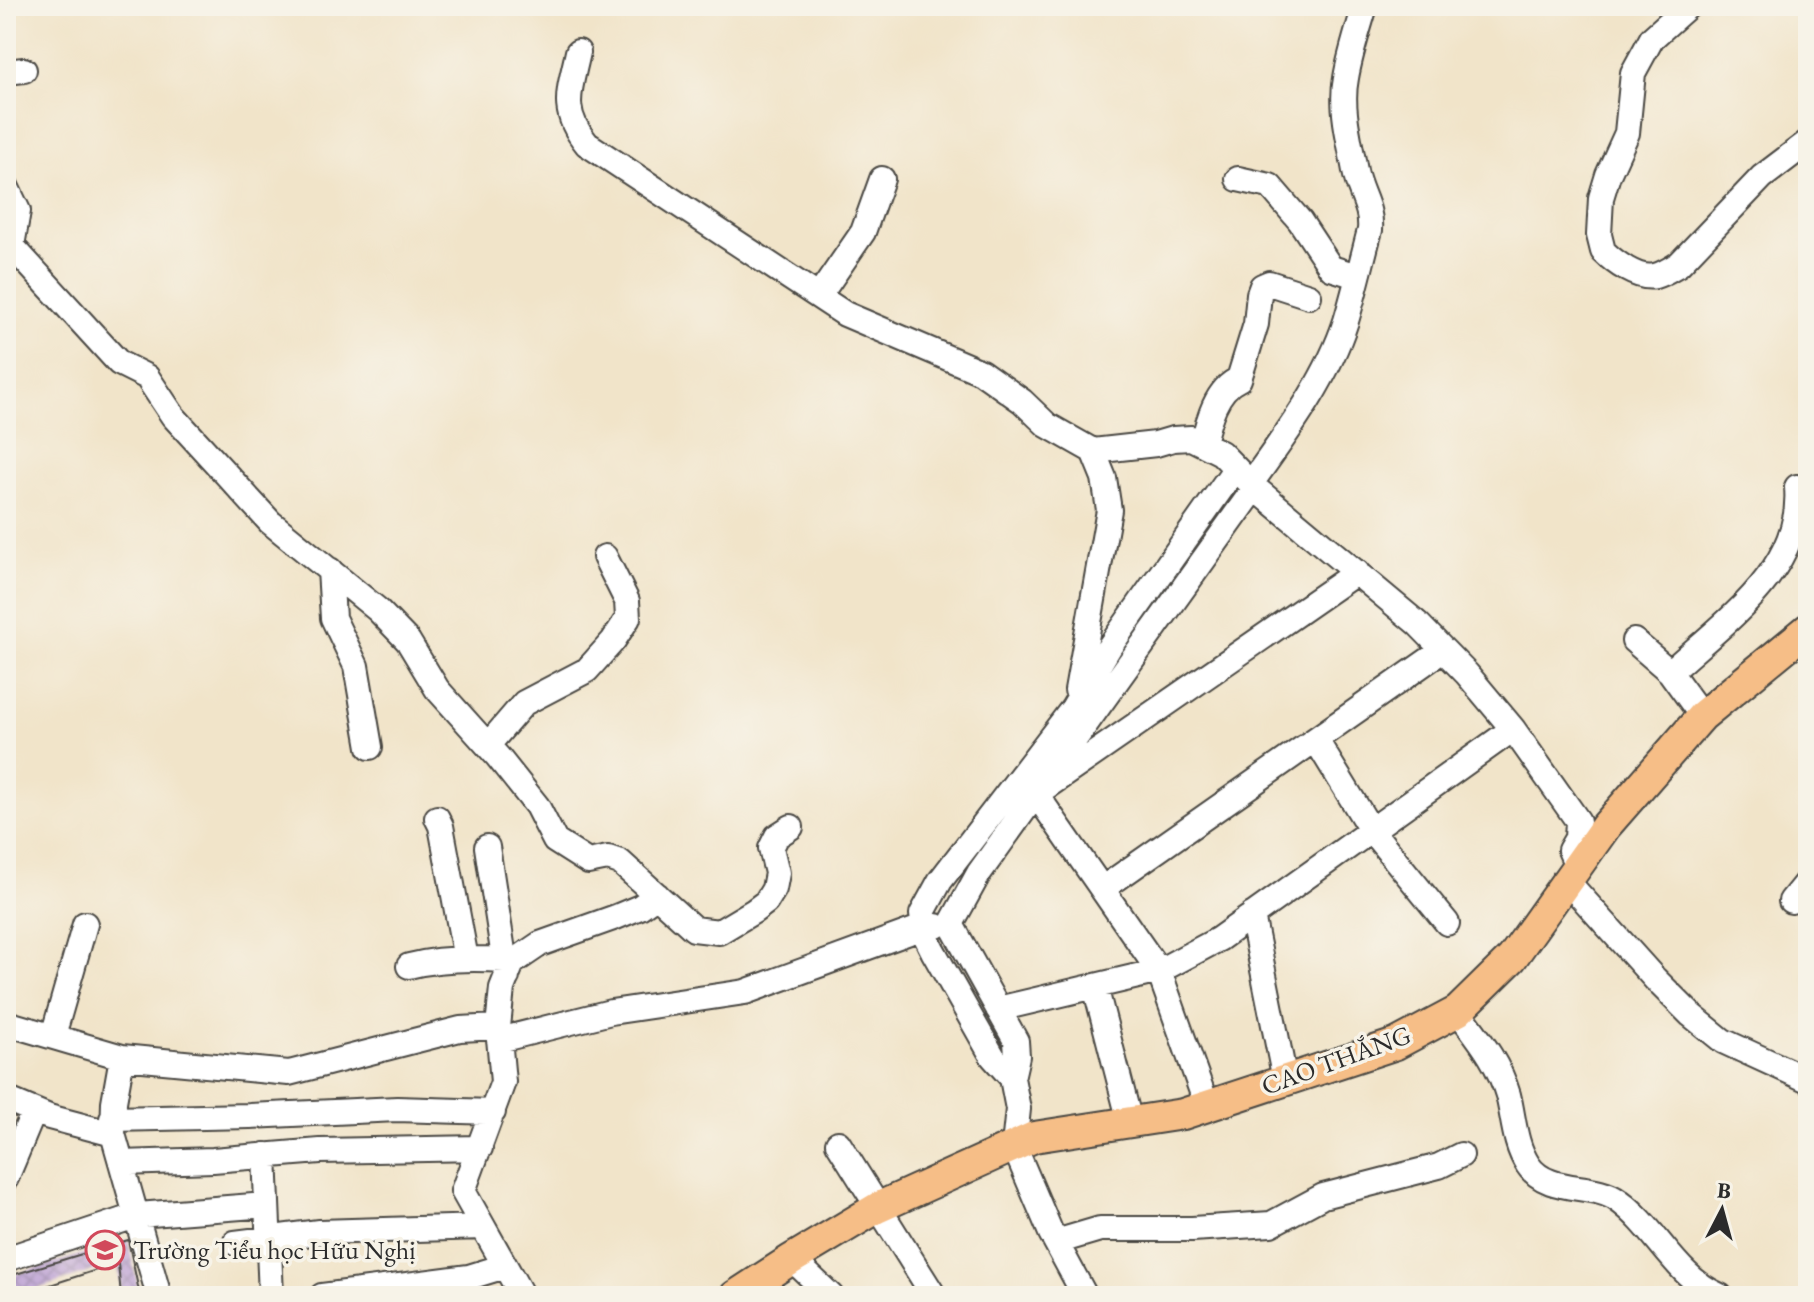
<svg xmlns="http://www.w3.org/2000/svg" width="1814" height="1302" font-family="'EB Garamond',serif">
<defs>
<pattern id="building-cross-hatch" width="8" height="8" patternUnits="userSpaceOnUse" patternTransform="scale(2)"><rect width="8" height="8" fill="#b79ad3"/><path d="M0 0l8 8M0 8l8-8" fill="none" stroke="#957eab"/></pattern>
</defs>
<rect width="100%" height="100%" fill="#f7f3e8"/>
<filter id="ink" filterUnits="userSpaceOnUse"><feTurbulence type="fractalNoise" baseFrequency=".0125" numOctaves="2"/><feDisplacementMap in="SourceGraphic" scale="16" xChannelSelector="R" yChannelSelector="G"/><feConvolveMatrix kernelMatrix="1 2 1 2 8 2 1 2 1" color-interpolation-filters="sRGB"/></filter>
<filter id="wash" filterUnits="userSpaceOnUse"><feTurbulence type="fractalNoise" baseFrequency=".006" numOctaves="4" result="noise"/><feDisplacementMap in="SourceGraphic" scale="32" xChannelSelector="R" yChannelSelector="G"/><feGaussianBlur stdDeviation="1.8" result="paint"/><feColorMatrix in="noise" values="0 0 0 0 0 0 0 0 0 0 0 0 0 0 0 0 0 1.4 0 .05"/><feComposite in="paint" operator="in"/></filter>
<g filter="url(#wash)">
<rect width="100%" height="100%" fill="#f1e4c9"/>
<g id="blocks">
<path fill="url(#building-cross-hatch)" d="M128,1240L140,1296H121L118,1263L16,1296H6V1277Z"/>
</g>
</g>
<g filter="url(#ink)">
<use href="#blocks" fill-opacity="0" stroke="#494743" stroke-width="2"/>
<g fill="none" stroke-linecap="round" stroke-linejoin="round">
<defs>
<path id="minor" d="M1688,6L1652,38L1633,73L1627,133L1608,175L1601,198L1599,235L1603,251C1614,262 1638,280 1655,276C1663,274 1672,268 1679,264L1762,177L1808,142
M578,52C570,90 559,110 587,144L845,314L981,372L1022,401L1047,425L1093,451L1156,444L1173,439L1191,438L1221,453L1255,488L1418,624L1467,674L1513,729L1578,821L1577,838L1570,850L1577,866
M6,72L24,70
M1238,179L1270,186L1300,221L1331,268L1357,276
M6,186L18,211L12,246L119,363L147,377L173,416L270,522L378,610L408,641L437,689L498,757L537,806L555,841L588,862L608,858L620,862L694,929L719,932L754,911L766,902L774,889L777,873L771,848L777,836L791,827
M819,296L863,232L882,179
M1203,443C1208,421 1216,389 1239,379L1256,324L1259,294L1262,286L1269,283L1309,296
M1252,482C1287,433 1327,380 1346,321C1355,291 1362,260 1370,230C1372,207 1359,193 1355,171C1350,142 1340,108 1346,78C1350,54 1358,30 1365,6
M330,570L333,618L356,666L370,747
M1634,641L1670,672L1702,716
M1670,672C1723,623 1804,569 1797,487
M1077,690L1109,510L1104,478L1093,451
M1316,740L1371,830L1447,923
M488,745L524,703L587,670L613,641L628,618L627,601L605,557
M437,818L441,826L466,959
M487,847L507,977
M1567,881L1655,979L1691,1015L1723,1041L1808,1080
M1102,889L1443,650
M1791,901L1808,880
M1252,915L1285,1080
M409,966C440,958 472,958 504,960
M1095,986L1130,1122
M998,1009L1159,971L1219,939L1513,729
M1458,1011C1478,1038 1498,1061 1508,1095C1514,1119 1514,1143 1528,1165C1548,1195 1594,1182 1618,1200C1657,1228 1675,1277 1720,1296
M6,1023L122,1057L289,1073L460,1029L498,1027
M53,1036L85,924
M499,1040L611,1012L745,992L923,927L936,926
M122,1057L114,1102L113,1134L159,1296
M1012,1078L1017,1056L1016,1041L951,924L979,873L1255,488
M6,1099L49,1117L113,1134
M1207,1106L1159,971L1036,794L1357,572
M112,1119L250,1116L397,1109L493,1112
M838,1143L934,1296
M265,1155L271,1296
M122,1163L213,1160L320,1151L480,1148
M6,1178L34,1111
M1056,1242L1100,1229H1192L1271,1224L1323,1196L1439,1166L1461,1155
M235,1243L319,1232L483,1227
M6,1259L138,1215L267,1205
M792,1259L831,1296
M322,1296L469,1277L505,1266
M522,1296L463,1191L503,1082L498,1027L502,988L512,963L540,944L616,917L640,907L657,895
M1085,1296L1051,1233L1014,1146L1018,1109L1012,1078L993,1057L933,951L924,933L922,914L940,881L1073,708L1110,646L1235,469"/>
<path id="major" d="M735,1296L792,1259L877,1208L1034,1137L1183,1114L1396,1044L1458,1011L1512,958L1606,826L1702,716L1808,629"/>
</defs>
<use href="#minor" stroke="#494743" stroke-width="28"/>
<use href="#major" stroke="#494743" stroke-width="34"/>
<use href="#minor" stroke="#fff" stroke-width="24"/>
<use href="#major" stroke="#f6be87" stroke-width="30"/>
</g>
</g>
<defs>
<symbol id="school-ring" viewBox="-11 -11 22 22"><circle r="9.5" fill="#f7f3e8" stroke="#d1495b" stroke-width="1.5"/><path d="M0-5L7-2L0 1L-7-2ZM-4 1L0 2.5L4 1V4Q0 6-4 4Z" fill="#d1495b"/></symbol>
</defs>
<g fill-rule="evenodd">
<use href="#school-ring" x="83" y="1228" width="44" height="44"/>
</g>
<g text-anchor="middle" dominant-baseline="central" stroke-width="7" stroke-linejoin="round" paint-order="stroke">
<g font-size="26" fill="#2b2b2b" stroke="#f7f3e8">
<text transform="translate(1336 1060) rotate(-20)">CAO THẮNG</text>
</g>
<g font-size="26" fill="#2b2b2b" stroke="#f7f3e8" text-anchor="start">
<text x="133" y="1250">Trường Tiểu học Hữu Nghị</text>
</g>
</g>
<rect width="1814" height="1302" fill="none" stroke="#f7f3e8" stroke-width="32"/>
<g transform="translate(1722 1210) rotate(6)" stroke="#f7f3e8" stroke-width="6" paint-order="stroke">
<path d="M0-6L14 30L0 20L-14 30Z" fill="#2b2b2b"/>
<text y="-12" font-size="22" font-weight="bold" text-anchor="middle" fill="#2b2b2b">B</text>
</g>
</svg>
